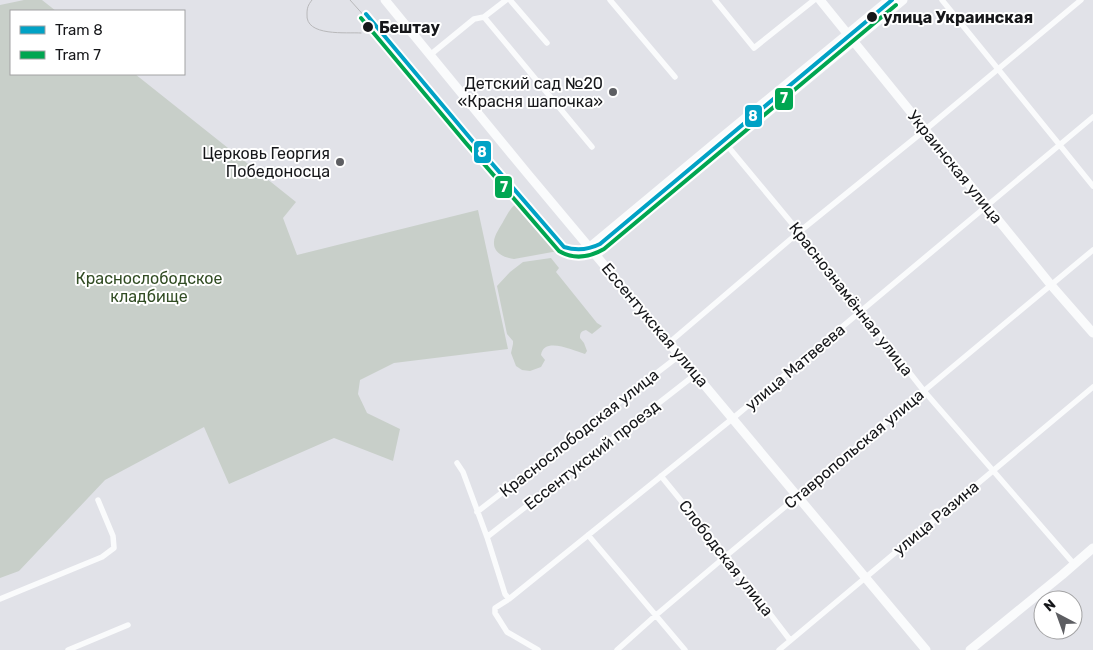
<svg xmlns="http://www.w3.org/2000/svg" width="1093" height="650" font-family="Rubik,sans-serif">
<rect width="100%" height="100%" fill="#e1e2e8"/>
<path fill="#c8cfc9" d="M24,0H42L56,11H11V74H135L296,202L283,218L297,255L478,210L508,349L394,363L360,380L358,394L367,413L400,429L393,461L334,438L229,484L204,427L105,480L19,571L0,578V5Z
M516,204L558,251L514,259C505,258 493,253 494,242C494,235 501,226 504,220C508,214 510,208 516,204Z
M551,258L559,268L556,272L597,323L602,326L592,334L586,330C581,331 580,333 580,338L584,343L587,351L585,354C574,351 544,336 541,355L545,360L541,367L530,371L522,370L516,366L511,353L513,344V341L507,334L497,286L510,272L523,262Z"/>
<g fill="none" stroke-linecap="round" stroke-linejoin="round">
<path stroke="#fafbfc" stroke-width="5.5" d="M510,0L547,43
M610,0L675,77
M715,0L754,48L814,0
M942,0L1093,186
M484,17L592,147
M430,55L474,19L484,17L506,0
M726,144L799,232L924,391L1074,564
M670,342L799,232L925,130L1081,0
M457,463L463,472L487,537L505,594L509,599
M661,476L726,556L790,640
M477,512L680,355
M588,535L685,650
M487,537L696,374
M0,599L102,557L114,548L113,536L98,500
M68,650L128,625
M538,650L507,632L495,613V608L509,599L732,419L1093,117
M617,650L655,616L726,556L1093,250
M779,650L1093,387"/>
<path stroke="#fafbfc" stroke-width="9" d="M385,0L527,173L926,650
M820,0L1051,285L1093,333
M590,247L721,138L889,0
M597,254L903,0
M970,650L1062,575L1093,548"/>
<path stroke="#b8b8ba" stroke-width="1" d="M312,0C308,5 307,8 307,14C305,37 347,32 361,33
M350,0L367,19L373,22"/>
<defs>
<path id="tram-1" d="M366,14L470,138L564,247C577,251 588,250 600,244L892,0"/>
<path id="tram-2" d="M361,18L465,142L559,251C574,260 590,257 604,249L896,5"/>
</defs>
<use href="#tram-1" stroke="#fff" stroke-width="8"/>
<use href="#tram-2" stroke="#fff" stroke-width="8"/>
<use href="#tram-1" stroke="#01a2c5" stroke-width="4"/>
<use href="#tram-2" stroke="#00a651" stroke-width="4"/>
</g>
<g fill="#16171a" stroke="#fff" stroke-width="2">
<circle cx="872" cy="17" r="6"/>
<circle cx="368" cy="27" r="6"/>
</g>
<g fill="#5d5e62" stroke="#fff" stroke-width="2">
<circle cx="613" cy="92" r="5"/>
<circle cx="340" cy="162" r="5"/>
</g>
<g text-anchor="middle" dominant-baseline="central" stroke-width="4" stroke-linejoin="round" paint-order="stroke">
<g font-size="16" font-weight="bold" fill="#16171a" stroke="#fff" text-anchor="start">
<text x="883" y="17">улица Украинская</text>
<text x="379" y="27">Бештау</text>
</g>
<g font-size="16" fill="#16171a" stroke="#fff" text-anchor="end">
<text x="603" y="83">Детский сад №20<tspan x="603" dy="18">«Красня шапочка»</tspan></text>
<text x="330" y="153">Церковь Георгия<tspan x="330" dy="18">Победоносца</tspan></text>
</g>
<g font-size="16" fill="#16171a" stroke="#fff">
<text transform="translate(955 167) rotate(51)">Украинская улица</text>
<text transform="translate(851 299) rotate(52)">Краснознамённая улица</text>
<text transform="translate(655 325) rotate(50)">Ессентукская улица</text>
<text transform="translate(795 367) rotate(-40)">улица Матвеева</text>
<text transform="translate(579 433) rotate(-38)">Краснослободская улица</text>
<text transform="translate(854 449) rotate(-40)">Ставропольская улица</text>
<text transform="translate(592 455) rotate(-38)">Ессентукский проезд</text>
<text transform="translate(936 518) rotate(-40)">улица Разина</text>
<text transform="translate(726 558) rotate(52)">Слободская улица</text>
</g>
<g font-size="16" fill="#314c23" stroke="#fff">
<text x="149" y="278">Краснослободское<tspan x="149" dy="18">кладбище</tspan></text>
</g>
</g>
<g stroke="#fff" stroke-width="2">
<rect x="774" y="87" width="20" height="24" rx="5" fill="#00a651"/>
<rect x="744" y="104" width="19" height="24" rx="5" fill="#01a2c5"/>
<rect x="473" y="140" width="19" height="24" rx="5" fill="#01a2c5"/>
<rect x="494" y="175" width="19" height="24" rx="5" fill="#00a651"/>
</g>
<g font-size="14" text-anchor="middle" font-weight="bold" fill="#fff">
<text x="784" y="103">7</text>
<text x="753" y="121">8</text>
<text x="482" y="157">8</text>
<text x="504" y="192">7</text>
</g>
<rect x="10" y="10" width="175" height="65" fill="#ffffff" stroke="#a2a2a3"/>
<rect x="20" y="26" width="25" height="8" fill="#01a2c5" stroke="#a2a2a3"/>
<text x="55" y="35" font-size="15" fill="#16171a">Tram 8</text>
<rect x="20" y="51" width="25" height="8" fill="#00a651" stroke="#a2a2a3"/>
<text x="55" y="60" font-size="15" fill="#16171a">Tram 7</text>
<g transform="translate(1058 615) rotate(319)"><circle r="24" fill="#ffffff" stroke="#a2a2a3"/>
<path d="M0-4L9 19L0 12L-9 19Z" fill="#5d5e62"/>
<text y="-8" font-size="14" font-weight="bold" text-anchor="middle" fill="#16171a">N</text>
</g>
</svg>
